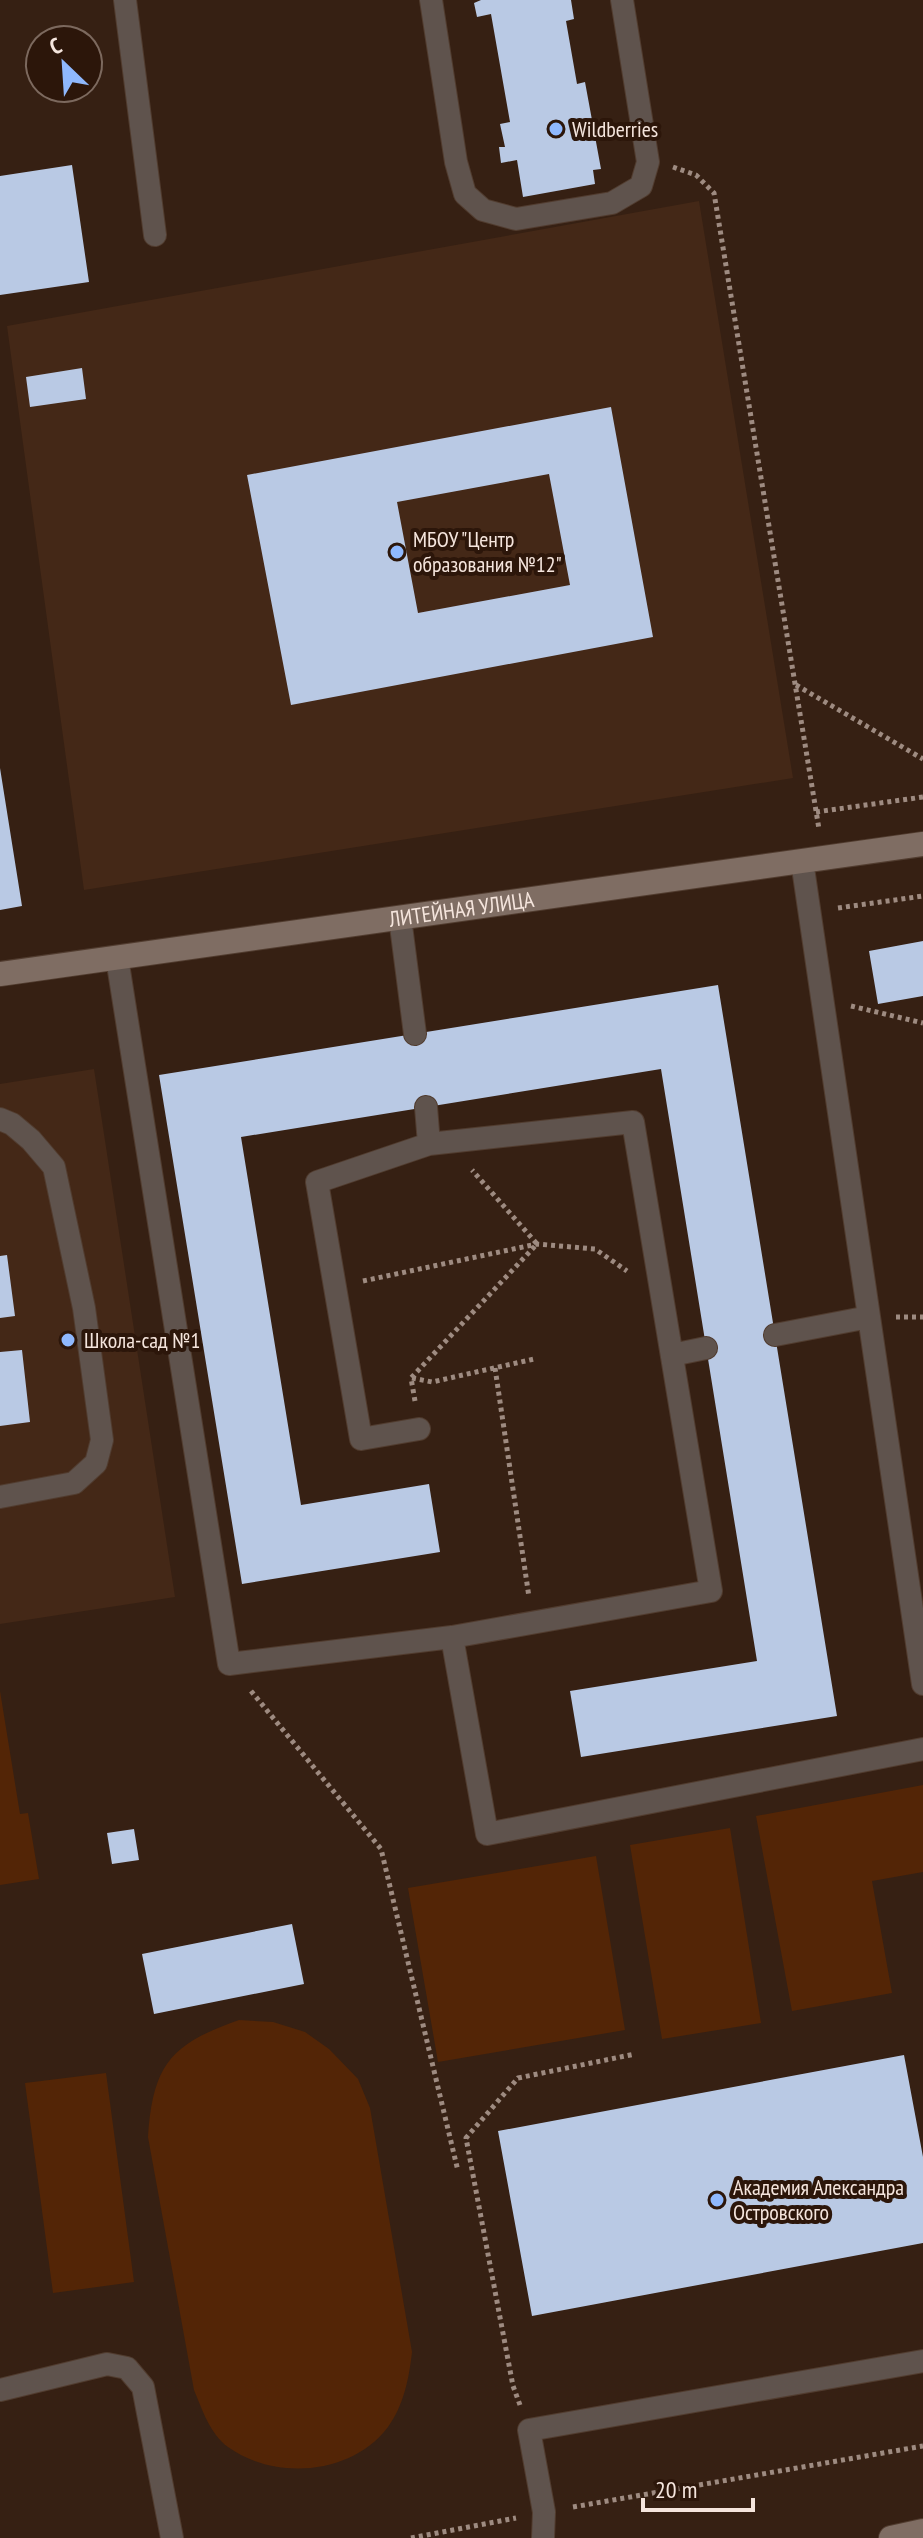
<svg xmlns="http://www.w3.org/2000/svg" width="923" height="2538" font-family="'PT Sans Narrow',sans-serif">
<rect width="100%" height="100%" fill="#362013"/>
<path fill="#442817" d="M699,201L793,778L84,890L7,326Z
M94,1069L175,1597L0,1624V1084Z"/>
<path fill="#532506" d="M0,1691L20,1814L28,1813L39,1879L0,1885Z
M923,1785V1872L872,1881L892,1993L792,2011L756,1816Z
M730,1828L761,2023L662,2039L630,1845Z
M596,1856L625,2030L438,2062L408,1888Z
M239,2020L273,2022L305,2032L329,2049L358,2079L370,2108L412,2352C409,2378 404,2405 388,2427C352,2475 275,2481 228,2447C210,2434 202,2409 194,2390L148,2137C153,2064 171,2044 239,2020Z
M106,2073L134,2282L53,2293L25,2083Z"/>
<path fill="#b9c9e4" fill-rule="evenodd" d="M481,0H571L574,19L566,21L577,84L585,82L601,169L593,170L595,184L523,197L517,160L501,163L499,147H505L500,124L510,122L491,14L477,17L474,3Z
M72,165L89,282L0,295V176Z
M82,368L86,399L30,407L26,377Z
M611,407L653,637L291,705L247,475ZM549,474L570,585L418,613L397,502Z
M0,768L22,906L0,910Z
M923,941V996L878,1004L869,951Z
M718,985L837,1716L581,1757L570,1691L757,1661L661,1069L241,1137L301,1505L429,1484L440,1552L242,1584L159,1075Z
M7,1255L15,1316L0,1318V1256Z
M22,1350L30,1422L0,1426V1352Z
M134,1829L139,1860L112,1864L107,1833Z
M292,1924L304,1984L154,2014L142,1954Z
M904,2055L923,2157V2243L532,2316L498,2131Z"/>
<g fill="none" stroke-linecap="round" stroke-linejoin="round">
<defs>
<path id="lane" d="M125,0L155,235
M431,0L456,162L465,194L483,210L516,219L612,203L641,186L648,162L622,0
M802,861L923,1684
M400,918L415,1034
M117,958L229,1664L452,1637L487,1834L923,1749
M0,1119L12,1124L31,1140L54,1167L84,1308L102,1440L96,1463L74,1483L0,1497
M429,1144L633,1122L711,1591L452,1637
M775,1335L869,1317
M672,1355L706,1348
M419,1429L361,1439L317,1182L429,1144L426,1107
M0,2390L107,2364L127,2368L143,2387L172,2538
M543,2538L544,2512L529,2430L923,2361"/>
<g id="secondary">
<path id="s1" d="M0,974L923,844"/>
<path d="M891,2538L923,2531"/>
</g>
</defs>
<use href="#lane" stroke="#513c2f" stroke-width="24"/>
<use href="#secondary" stroke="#513c2f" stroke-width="26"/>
<path stroke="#9e8b81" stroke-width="5" stroke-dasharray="4 4" stroke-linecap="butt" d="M673,167L696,175L714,193L819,829
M796,685L923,759
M816,812L923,797
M838,908L923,896
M851,1006L923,1023
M363,1281L537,1244L595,1249L627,1271
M896,1317H923
M495,1368L529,1597
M412,1378L432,1382L534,1359
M415,1401L411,1378L537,1244L472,1170
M251,1691L381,1849L458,2171
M520,2405L513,2386L466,2138L518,2078L635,2054
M573,2507L923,2446
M411,2538L516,2518"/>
<use href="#lane" stroke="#5f534d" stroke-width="22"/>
<use href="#secondary" stroke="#7f6d63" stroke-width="24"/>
</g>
<g fill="#8fb8fd" stroke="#2c160a" stroke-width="3">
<circle cx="556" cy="129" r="8"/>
<circle cx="397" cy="552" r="8"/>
<circle cx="68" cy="1340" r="8"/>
<circle cx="717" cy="2200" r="8"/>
</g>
<g text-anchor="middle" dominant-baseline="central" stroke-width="8" stroke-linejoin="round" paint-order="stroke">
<g font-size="22" fill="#f5e5dd" stroke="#2c160a" text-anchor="start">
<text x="572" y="129">Wildberries</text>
<text x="413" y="539">МБОУ "Центр<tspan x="413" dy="25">образования №12"</tspan></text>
<text x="84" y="1340">Школа-сад №1</text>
<text x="733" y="2187">Академия Александра<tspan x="733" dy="25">Островского</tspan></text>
</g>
<g font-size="22" fill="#f5e5dd" stroke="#2c160a">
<text stroke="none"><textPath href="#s1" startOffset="466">ЛИТЕЙНАЯ УЛИЦА</textPath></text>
</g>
</g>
<g transform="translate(64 64) rotate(335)"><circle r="38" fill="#2c160a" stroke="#7c695e" stroke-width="2"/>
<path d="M0-6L14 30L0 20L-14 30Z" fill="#8fb8fd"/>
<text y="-12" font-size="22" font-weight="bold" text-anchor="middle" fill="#f5e5dd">С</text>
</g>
<path d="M643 2498v12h110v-12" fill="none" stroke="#f5e5dd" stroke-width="4"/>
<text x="655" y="2498" font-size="24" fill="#f5e5dd" stroke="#2c160a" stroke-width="6" paint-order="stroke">20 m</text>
</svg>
